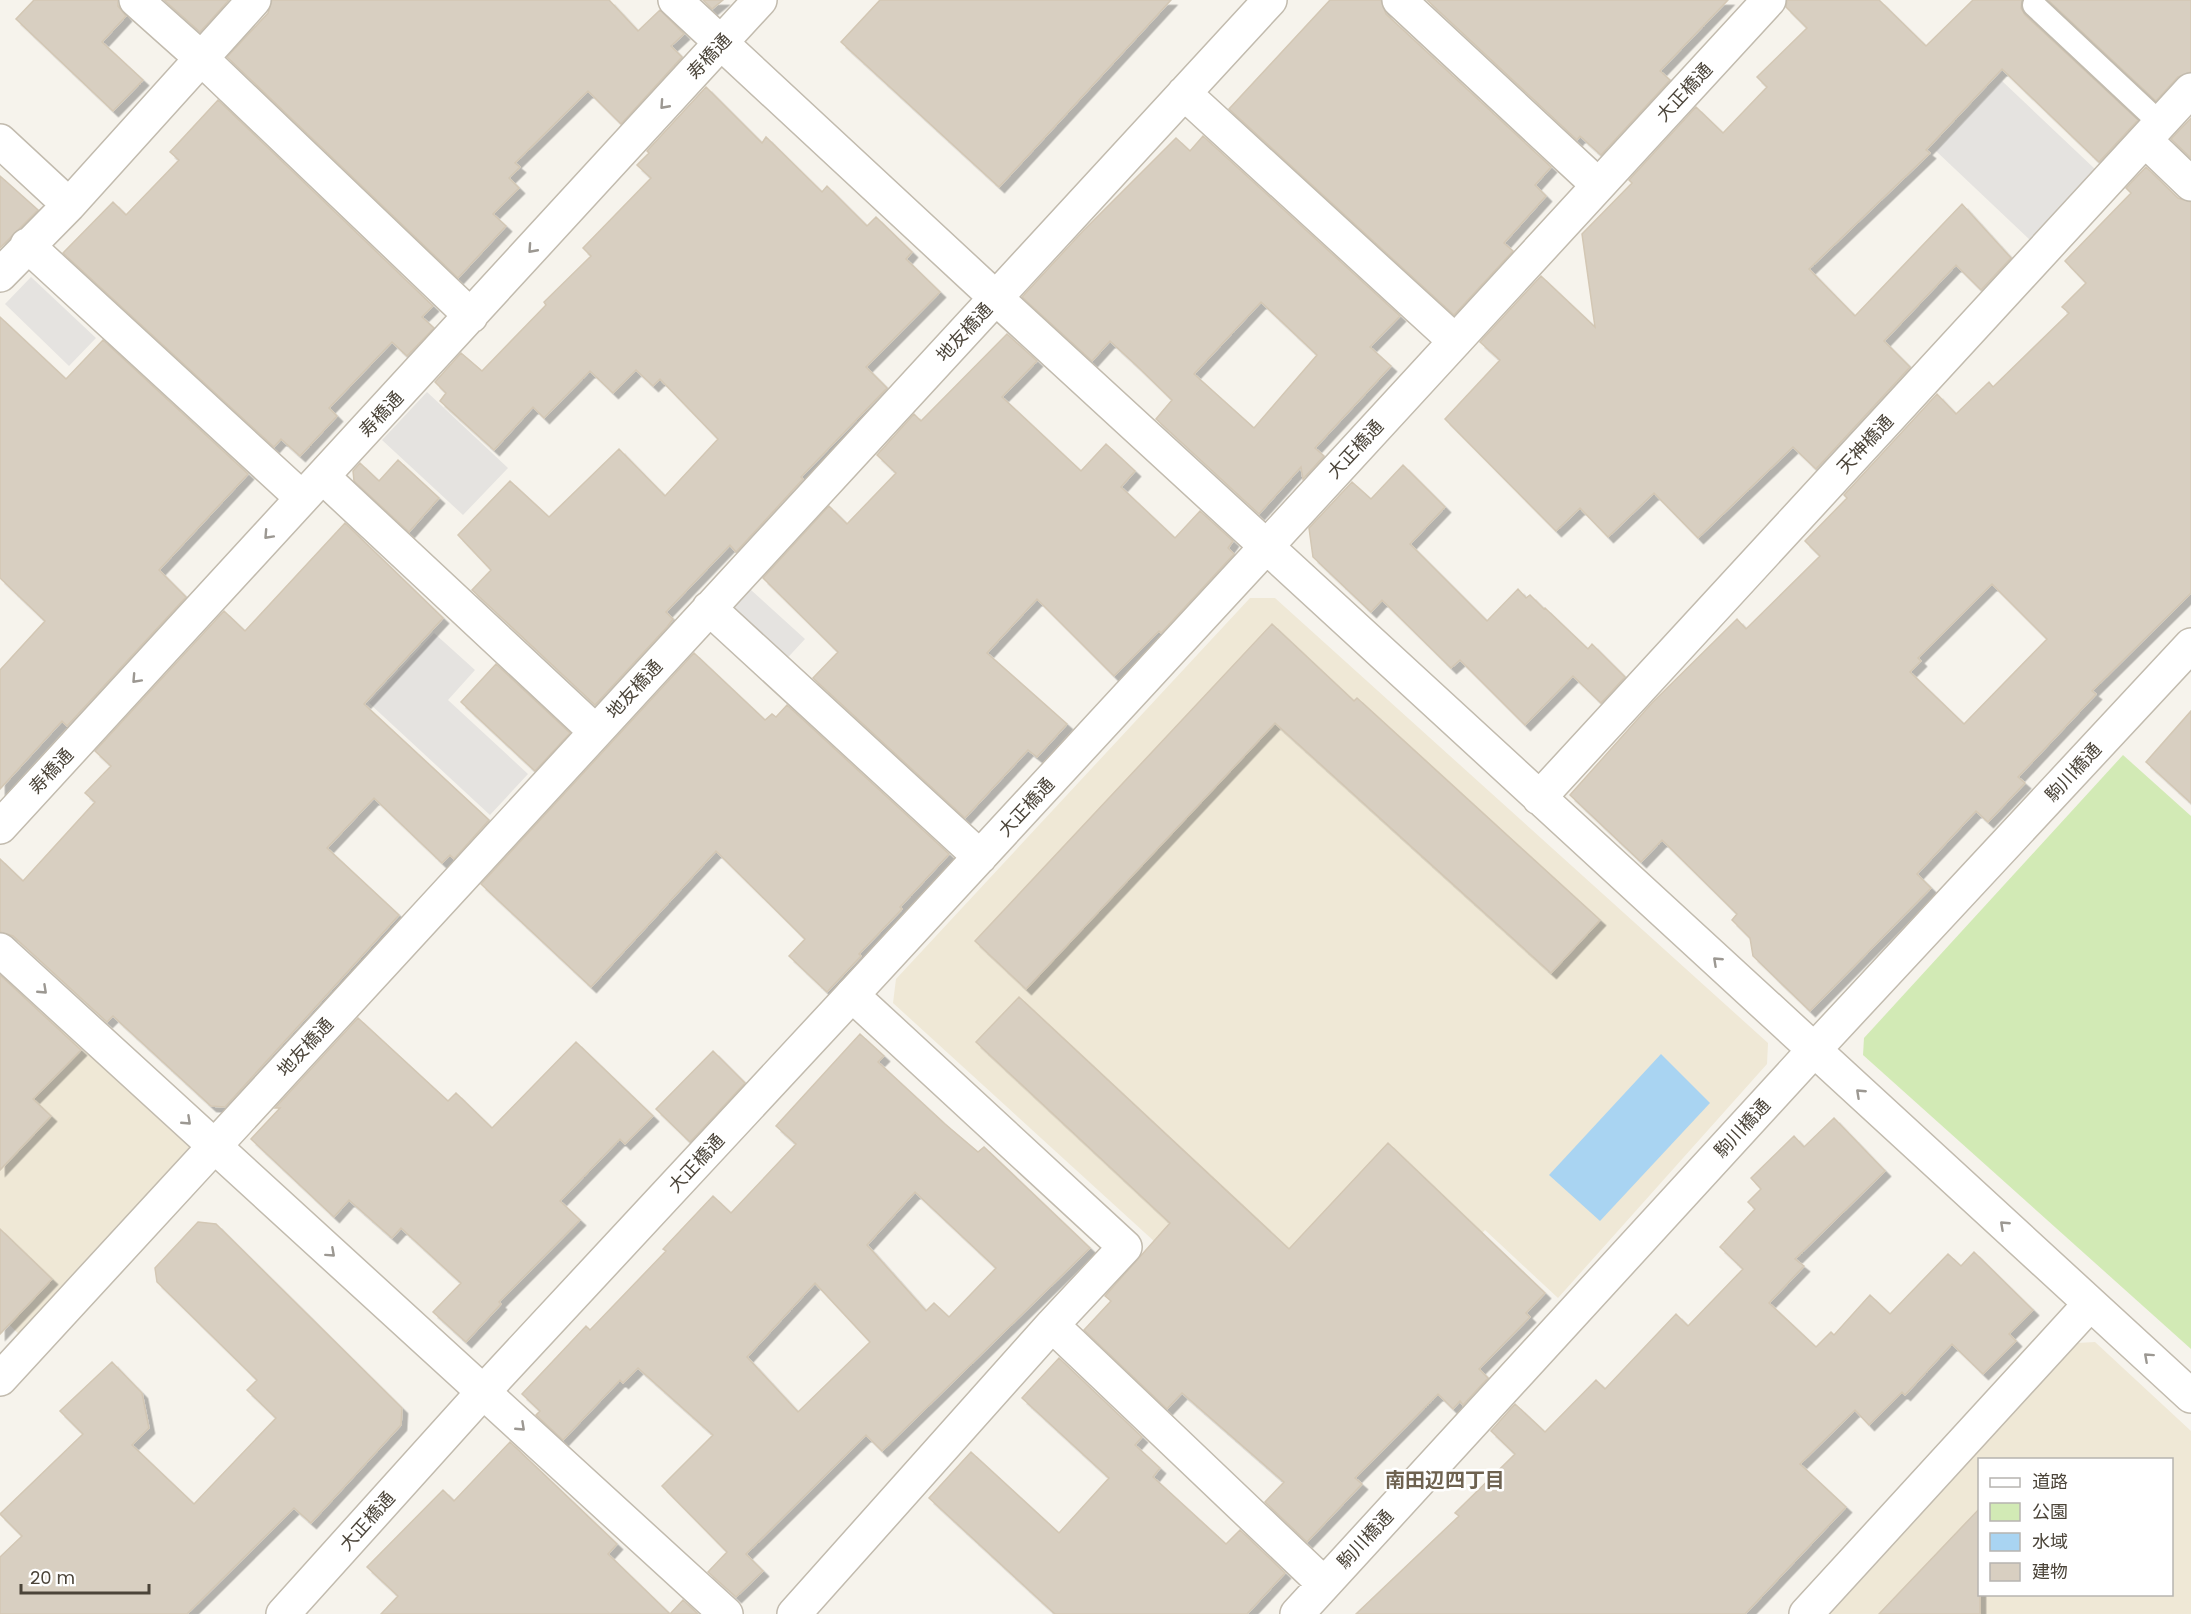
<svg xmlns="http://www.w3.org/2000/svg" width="2191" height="1614" font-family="Poppins,'Noto Sans JP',sans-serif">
<defs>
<filter id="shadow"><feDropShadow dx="5.5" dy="5.5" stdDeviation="0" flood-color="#0004"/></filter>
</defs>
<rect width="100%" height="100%" fill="#f6f3ec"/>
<path fill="#efe8d6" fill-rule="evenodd" d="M1250,598H1275L1768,1043L1767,1064L1558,1298L1485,1230L1327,1399L893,1003L896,979Z
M52,1013L197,1146L21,1336L0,1316V1070Z
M2095,1342L2191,1431V1614H1830L2077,1343ZM1980,1460H2172V1594H1980Z"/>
<path fill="#d2eab5" d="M2123,755L2191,816V1349L1863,1055L1864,1038Z"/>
<path fill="#e5e3e0" d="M2002,81L2096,170L2030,240L1936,151Z
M31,277L96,338L69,366L5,304Z
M427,392L508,468L463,515L382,440Z
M741,581L805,639L780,666L713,608Z
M434,633L475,670L448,700L528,774L490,815L369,703Z"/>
<path fill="#a9d4f2" d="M1661,1054L1710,1103L1600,1221L1549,1175Z"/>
<path fill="#d8cfc1" stroke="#d3c7b4" stroke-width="1.5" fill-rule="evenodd" filter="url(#shadow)" d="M34,0H118V6L126,16L102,42L143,80L113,111L16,19Z
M164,0H229L200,32Z
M272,0H609L638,31L660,10L684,34L671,46L682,57L621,124L588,91L515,163L520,167L509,178L519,188L493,214L506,226L458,278L227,57L268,13Z
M703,0H723L712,9Z
M880,0H1171L999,187L841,42Z
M1330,0H1381L1386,14L1551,167L1535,185L1546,196L1504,243L1513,251L1454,315L1229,109Z
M1427,0H1728L1660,71L1670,80L1601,155L1580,136L1577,140Z
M1787,0H1879L1926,46L1973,0H2022L2021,8L2025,15L2138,120L2099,162L2002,69L1926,150L1930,153L1809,269L1855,316L1962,204L2011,258L1981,290L1956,265L1884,341L1910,367L1816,469L1793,447L1698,538L1654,493L1608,537L1580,508L1556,531L1445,419L1500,360L1480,342L1541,276L1595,327L1582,234L1632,183L1629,180L1696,107L1723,133L1767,87L1757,77L1807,28L1786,7Z
M2048,0H2191V72L2178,77L2156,101Z
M706,87L762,143L766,137L822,192L827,186L867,226L876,217L912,252L906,259L940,292L866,367L887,388L801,477L803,479L736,552L730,545L666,612L673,619L667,627L595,705L472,590L491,570L458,535L510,481L549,517L619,449L665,496L718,439L660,379L653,386L636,370L613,393L590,371L544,418L533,407L494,450L440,401L446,393L435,382L461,353L482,371L546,305L544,302L591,256L583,248L651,178L637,165L649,153L647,151Z
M218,100L433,306L422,317L434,328L407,356L392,342L329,408L337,416L300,456L281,439L274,447L63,253L113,202L126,215L179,160L170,152Z
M2191,118V158L2171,139Z
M1203,136L1400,316L1370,347L1391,366L1315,448L1324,456L1303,479L1301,467L1259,514L1156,419L1172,400L1136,365L1110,341L1092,361L1022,297L1083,231L1176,138L1190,151ZM1261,302L1317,355L1254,428L1194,374Z
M2146,167L2178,198L2191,202V593L2092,691L2096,694L2018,777L2025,783L1988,822L1976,811L1917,874L1931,888L1810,1011L1753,956L1750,938L1732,920L1737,914L1662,840L1641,862L1570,795L1652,703L1737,619L1746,629L1820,556L1805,541L1847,498L1844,495L1937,394L1956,414L1989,382L1993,387L2069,313L2062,307L2086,283L2065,261L2131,193L2126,188ZM1992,584L2047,639L1964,724L1910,672L1921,661L1918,658Z
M0,176L38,210L0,248Z
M0,317L66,379L103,340L248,474L159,570L186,597L67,726L62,721L0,789V670L45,621L0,578Z
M1007,334L1037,361L1002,397L1081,471L1106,444L1135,471L1121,487L1175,538L1200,511L1233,541L1228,548L1234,554L1161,633L1159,631L1114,676L1037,599L987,653L1067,724L1037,757L1028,750L965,818L813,678L838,652L763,578L829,506L847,524L896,473L877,455L914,414L921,421Z
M398,460L439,498L409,532L354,481L353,471L360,463L379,481Z
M1403,465L1445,507L1410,544L1487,621L1518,589L1526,598L1530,595L1544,609L1545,608L1588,649L1592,644L1625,677L1601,703L1573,676L1525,725L1460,660L1451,668L1382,600L1371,612L1313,557L1309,528L1352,482L1371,499Z
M345,523L443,618L364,704L489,820L454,859L450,855L442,863L374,798L327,848L399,915L225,1107L211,1106L113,1016L107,1022L13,936L0,932V859L23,881L95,802L85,793L111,766L95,751L224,611L245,631Z
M1272,624L1354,701L1357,698L1600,920L1551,973L1275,723L1026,989L975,941Z
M694,653L765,720L772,714L776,717L787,705L949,854L900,907L902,909L859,954L861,956L827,992L789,956L805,939L716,851L591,987L481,884Z
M496,664L570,733L535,771L461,702Z
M2191,711V803L2146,762Z
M0,975L81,1050L33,1099L51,1116L0,1170Z
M1019,997L1289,1249L1388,1143L1545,1293L1526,1313L1530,1317L1479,1369L1488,1378L1463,1405L1460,1401L1453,1409L1438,1394L1355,1478L1362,1484L1307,1542L1265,1502L1284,1482L1182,1393L1167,1409L1084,1330L1111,1301L1105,1296L1170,1223L976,1042Z
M358,1018L448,1101L456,1093L492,1128L576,1042L653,1116L625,1144L620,1139L560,1201L580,1220L499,1302L501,1304L466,1342L433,1312L461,1283L401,1228L392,1238L349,1200L334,1217L251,1139L280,1108H275Z
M860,1034L884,1056L878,1062L945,1124L978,1152L984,1147L1090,1248L882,1451L866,1435L746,1554L763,1571L736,1597L708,1572L727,1552L662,1486L713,1435L638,1368L623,1383L620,1380L563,1440L536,1415L540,1411L522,1394L586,1326L590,1330L666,1251L663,1249L713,1196L731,1213L796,1144L776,1126ZM915,1192L996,1268L949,1317L934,1303L926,1311L867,1245ZM815,1283L870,1342L798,1412L747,1357Z
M713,1051L745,1083L690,1142L656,1109Z
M1834,1118L1885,1171L1795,1259L1804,1266L1769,1303L1816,1347L1831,1332L1834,1335L1870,1295L1890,1314L1948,1254L1961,1266L1974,1252L2033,1310L2009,1334L2016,1341L1983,1374L1952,1344L1905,1395L1902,1392L1869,1425L1855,1410L1800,1464L1846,1507L1745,1614H1356L1459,1516L1455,1513L1515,1454L1491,1431L1515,1404L1545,1432L1596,1380L1605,1389L1676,1314L1688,1326L1743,1269L1720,1247L1755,1209L1748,1202L1761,1189L1751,1178L1794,1136L1804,1147Z
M198,1222L216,1224L402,1408L401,1425L311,1523L294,1508L187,1614H0V1557L22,1536L0,1514L83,1434L60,1411L112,1362L142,1393L149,1428L132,1445L194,1504L276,1418L247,1390L257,1380L157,1282L155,1268Z
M0,1229L52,1279L0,1334Z
M1059,1358L1142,1437L1135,1445L1160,1468L1153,1477L1226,1544L1240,1530L1285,1573L1247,1614H1055L929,1498L971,1452L1059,1533L1109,1478L1022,1398Z
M510,1442L617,1544L608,1554L670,1614L683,1600L698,1614H381L398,1596L367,1567L443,1490L454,1501Z
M1980,1508V1614H1879Z"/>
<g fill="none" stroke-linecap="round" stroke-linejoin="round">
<defs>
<path id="service" d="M2034,5L2160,123"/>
<path id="minor" d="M136,0L201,58L471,316
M675,0L996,298L2191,1396
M1399,0L1598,185
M1184,93L1455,341
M2145,140L2191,184
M0,141L69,205
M27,245L302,498
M0,275L69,205L254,0
M323,477L595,731
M709,608L980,857
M1539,798L2191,90
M0,827L760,0
M0,950L726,1614
M1052,1325L1324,1584
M0,1379L1270,0
M794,1614L1052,1325L1125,1247L852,995L1266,547
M1297,1614L1814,1050L2191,645
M1806,1614L2090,1304"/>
<path id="tertiary" d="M1266,547L1769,0
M283,1614L483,1392L852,995"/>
</defs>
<use href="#service" stroke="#c2bbae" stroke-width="26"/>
<use href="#minor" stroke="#c2bbae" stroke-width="36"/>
<use href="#tertiary" stroke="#c2bbae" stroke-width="36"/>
<use href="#service" stroke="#fff" stroke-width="22"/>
<use href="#minor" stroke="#fff" stroke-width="33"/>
<use href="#tertiary" stroke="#fff" stroke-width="33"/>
</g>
<defs><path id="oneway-chevron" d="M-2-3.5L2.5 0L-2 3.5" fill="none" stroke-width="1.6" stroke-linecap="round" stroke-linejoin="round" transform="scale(1.5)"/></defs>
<g stroke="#9c9892">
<use href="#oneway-chevron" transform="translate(664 105) rotate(132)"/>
<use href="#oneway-chevron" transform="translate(532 249) rotate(132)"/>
<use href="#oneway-chevron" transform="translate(268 535) rotate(133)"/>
<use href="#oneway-chevron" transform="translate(136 679) rotate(133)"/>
<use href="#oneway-chevron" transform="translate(1717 961) rotate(-137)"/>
<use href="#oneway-chevron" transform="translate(43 990) rotate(43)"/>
<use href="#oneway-chevron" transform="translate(1860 1093) rotate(-137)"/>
<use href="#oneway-chevron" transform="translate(187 1121) rotate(43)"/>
<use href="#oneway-chevron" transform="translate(2004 1225) rotate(-137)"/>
<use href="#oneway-chevron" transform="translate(331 1253) rotate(42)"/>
<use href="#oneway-chevron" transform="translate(2148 1357) rotate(-138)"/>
<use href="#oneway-chevron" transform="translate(521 1427) rotate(43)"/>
</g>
<g text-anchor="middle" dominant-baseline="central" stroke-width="5" stroke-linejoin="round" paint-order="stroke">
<g font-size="18" fill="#4b4439" stroke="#fff">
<text transform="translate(709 56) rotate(-47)">寿橋通</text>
<text transform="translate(1684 92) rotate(-47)">大正橋通</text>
<text transform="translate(964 332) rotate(-47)">地友橋通</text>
<text transform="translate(381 414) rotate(-47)">寿橋通</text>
<text transform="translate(1865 444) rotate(-47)">天神橋通</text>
<text transform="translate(1355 449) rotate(-47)">大正橋通</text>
<text transform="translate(634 689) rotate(-47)">地友橋通</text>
<text transform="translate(51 771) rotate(-47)">寿橋通</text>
<text transform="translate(2073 772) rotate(-47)">駒川橋通</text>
<text transform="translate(1026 807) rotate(-47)">大正橋通</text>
<text transform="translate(305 1047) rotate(-47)">地友橋通</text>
<text transform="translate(1742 1128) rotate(-47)">駒川橋通</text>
<text transform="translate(696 1163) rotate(-47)">大正橋通</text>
<text transform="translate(367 1521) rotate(-48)">大正橋通</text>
<text transform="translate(1365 1539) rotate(-47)">駒川橋通</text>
</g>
<g font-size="20" font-weight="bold" fill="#6e6250" stroke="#fff">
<text x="1445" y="1480">南田辺四丁目</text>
</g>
</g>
<rect x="1978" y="1458" width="195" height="138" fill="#ffffff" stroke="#b7b4b0" stroke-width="1.5"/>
<rect x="1990" y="1478" width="30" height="9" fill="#ffffff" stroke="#b7b4b0" stroke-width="1.5"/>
<text x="2032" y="1488" font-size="18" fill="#4b4439">道路</text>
<rect x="1990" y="1503" width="30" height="18" fill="#d2eab5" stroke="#b7b4b0" stroke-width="1.5"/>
<text x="2032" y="1518" font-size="18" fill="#4b4439">公園</text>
<rect x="1990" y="1533" width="30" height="18" fill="#a9d4f2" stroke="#b7b4b0" stroke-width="1.5"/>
<text x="2032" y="1548" font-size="18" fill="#4b4439">水域</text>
<rect x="1990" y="1563" width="30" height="18" fill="#d8cfc1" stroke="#b7b4b0" stroke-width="1.5"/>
<text x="2032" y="1578" font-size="18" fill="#4b4439">建物</text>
<path d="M21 1584v9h128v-9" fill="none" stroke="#4b4439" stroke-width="3"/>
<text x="30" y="1584" font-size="18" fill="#4b4439" stroke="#ffffff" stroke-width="4.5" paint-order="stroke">20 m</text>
</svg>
